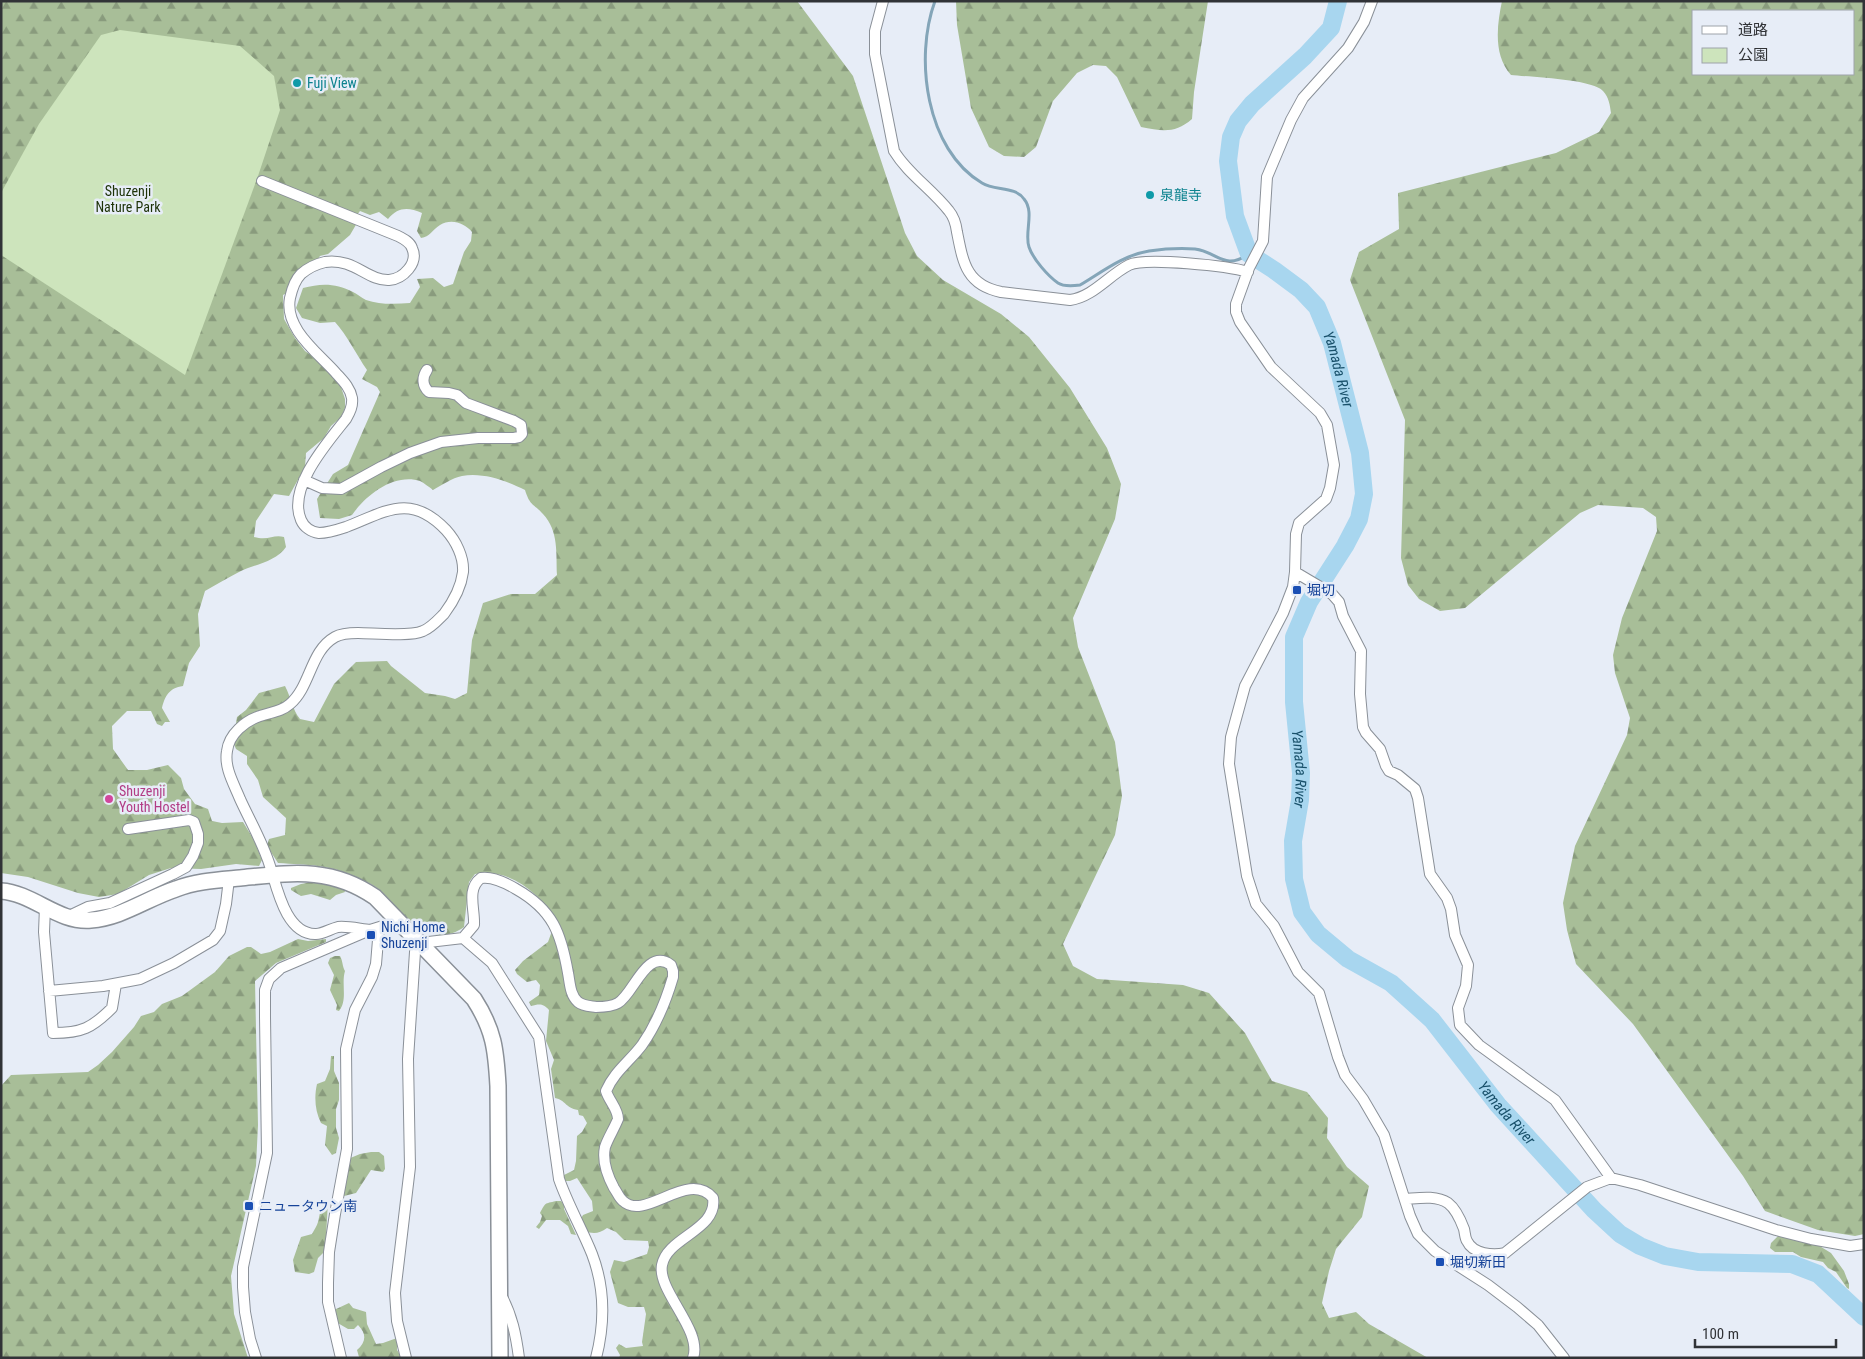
<svg xmlns="http://www.w3.org/2000/svg" width="1865" height="1359" font-family="'Roboto Condensed','Noto Sans JP',sans-serif">
<defs>
<pattern id="forest-firs" width="22" height="20" patternUnits="userSpaceOnUse" patternTransform="scale(1.25)"><rect width="22" height="20" fill="#a8be98"/><path d="M5 1l3.5 6h-7zM16 11l3.5 6h-7z" fill="#899b7d"/></pattern>
</defs>
<rect width="100%" height="100%" fill="#e7edf7"/>
<path fill="url(#forest-firs)" fill-rule="evenodd" d="M1,1H797L853,76L905,233L917,256L943,280L1001,314L1029,337L1070,388L1107,448L1121,484L1115,519L1073,618L1078,647L1115,742L1122,796L1115,835L1063,944L1073,966L1097,979L1183,985L1209,993L1245,1033L1272,1081L1307,1092L1328,1118L1327,1138L1347,1167L1369,1186L1362,1217L1336,1249L1329,1271L1322,1303L1329,1318L1356,1312L1369,1324L1428,1358H619L620,1355L616,1348L619,1344L626,1348L643,1346L642,1342L646,1314L644,1307H628L618,1303L610,1272L614,1260L624,1262L647,1254L649,1247L648,1241L624,1240L616,1232L607,1228C599,1234 593,1234 584,1231L579,1222L583,1215L593,1211L592,1201L577,1178L570,1181H566L562,1176L574,1170L576,1161L577,1136L582,1132L587,1123L583,1116L579,1115L578,1110C565,1108 566,1100 555,1098L551,1069L554,1060L546,1041L549,1010C543,1003 539,1004 531,1006L529,1002L539,995L540,985L536,980L527,982L517,974L515,970L523,961L548,942L556,920C538,892 510,868 475,874L469,882L464,927C429,952 402,911 380,890C373,884 364,881 356,877C328,864 308,865 278,863L267,846L269,839L285,835L286,818L263,797L258,780L247,764V756L236,749L233,742L237,717L246,710L259,693L285,686C291,697 292,709 300,719L314,722L334,684L356,662L387,661L391,666L425,693L445,696L455,699L467,693L472,640L483,603L511,594H535L557,575C556,554 559,531 543,514C533,503 530,506 525,490C507,481 483,472 462,476C452,478 442,485 433,490C429,487 424,483 420,481C394,473 366,495 352,515L339,519L320,518L317,499L333,474L348,465L380,392L377,387L362,379L367,370C356,354 347,335 335,322L320,323L302,318L296,308L303,288C321,283 336,283 353,292C357,294 362,298 366,300C380,305 396,304 410,303L420,287L417,279L433,278L444,287L453,284L464,252L471,241L472,232C465,223 451,218 440,225C432,230 430,237 421,238L417,231L422,213C408,207 398,207 388,219L379,212L370,215L360,211L357,215V223L350,235L328,254L320,256L298,287L283,295L284,319L295,338L305,351L321,362L341,387L345,399V408L341,417L331,426L324,438L306,453L305,467L289,496L274,494L256,521L254,537C269,541 273,534 284,537L286,547C276,562 255,564 239,572C227,578 216,585 205,591L198,614L200,646L189,663L183,686C169,688 165,696 162,708L170,722H165L162,726L157,724L151,711H127L112,726L113,749L128,770H147L168,765L181,778L184,789L195,804L208,809L212,821L222,823L243,822L254,840L262,860L259,866L236,864L201,869L171,868L149,875L118,894L99,897L78,893L28,877L1,873Z
M956,1H1208L1194,92L1192,119C1175,134 1162,131 1141,127L1117,77L1106,66L1093,65L1077,73L1053,101L1036,147L1024,157L1004,156L989,147L971,108L957,25Z
M1502,1H1864V1234L1855,1236L1818,1230L1765,1211L1743,1176L1633,1024L1576,964L1567,930L1563,903L1575,846L1627,735L1630,718L1615,673L1613,655L1622,618L1657,531L1656,517L1643,508L1629,507L1598,505L1580,513L1465,608L1440,611L1419,599L1408,585L1401,558L1405,420L1350,280L1359,252L1399,229L1398,193L1556,153L1599,132L1611,113C1610,106 1609,97 1603,91C1592,79 1529,77 1511,75C1493,55 1497,25 1502,1ZM1694,11H1854V74H1694Z
M312,882L322,883L344,889L345,892L336,895L330,900L311,894L301,896L291,890V888L301,884Z
M298,939L308,941L326,939V942L276,963L255,981L258,1125L256,1166L231,1276L234,1314L248,1358H1V1086L11,1075L88,1072L98,1065L112,1052L134,1027L141,1016L154,1012L162,1004L182,996L215,972L229,956L247,947H251L261,954L270,952Z
M335,956H340C343,961 342,966 345,971C341,984 348,1000 339,1011L336,1010L337,1005L330,990L334,975L328,963L330,958Z
M331,1056H334V1071L339,1083V1100L336,1109V1128L339,1138L336,1153L332,1155L325,1145L327,1126L321,1123C315,1111 314,1097 317,1084L325,1081L330,1069Z
M371,1152H379L384,1156L385,1169L383,1172L371,1170L356,1193L344,1196L342,1185L348,1159L360,1154Z
M326,1201H328L326,1237L324,1252L318,1258L314,1272L309,1274L295,1272L293,1260L301,1237L312,1234C314,1230 317,1226 318,1222C320,1214 320,1207 326,1201Z
M556,1201H561L564,1205V1209L576,1235L571,1234L568,1226L560,1220H546L539,1229L536,1227L540,1222L542,1216L540,1213C546,1202 544,1204 556,1201Z
M1778,1236L1813,1242L1831,1253L1844,1271L1849,1284V1289L1847,1288L1836,1272L1828,1268L1823,1262L1801,1257L1793,1252H1775L1770,1248L1771,1243Z
M349,1303L353,1308L366,1312L367,1324L376,1344L383,1343L397,1338V1350L402,1358L359,1357L357,1350C366,1342 367,1334 358,1325L354,1329H348L336,1322L334,1310Z"/>
<path fill="#cde4bc" d="M120,30L240,46L274,76L280,110L258,176L185,375L1,255V193L39,124L101,35Z"/>
<g fill="none" stroke-linecap="round" stroke-linejoin="round">
<path stroke="#84a5b8" stroke-width="3" d="M935,1C914,58 926,150 982,183C995,191 1015,186 1024,199C1035,212 1024,233 1029,247C1033,259 1048,276 1058,283C1064,287 1073,286 1080,285C1102,272 1123,255 1149,251C1163,249 1181,248 1195,249C1218,252 1224,271 1249,254"/>
<path stroke="#a8d6ef" stroke-width="18" id="s1" d="M1338,1L1331,28L1305,56L1252,104L1238,121L1231,137L1228,161L1235,216L1249,254L1274,270L1301,290L1317,307L1332,343L1360,453L1364,494L1359,519L1345,546L1309,602L1294,637V702L1301,773L1300,800L1293,841L1294,879L1302,912L1318,934L1348,959L1391,983L1432,1020L1498,1105L1594,1210L1620,1234L1640,1246L1665,1256L1698,1262L1792,1264L1818,1274L1864,1317"/>
<defs>
<path id="street" d="M883,1L875,31V54L894,151C908,174 932,189 949,211C954,217 956,224 957,232C963,262 966,285 1001,292L1070,300C1093,297 1109,275 1129,265C1145,257 1229,266 1248,272
M1372,1L1364,22L1348,48L1303,98L1291,120L1267,177L1263,241L1249,268L1236,304V312L1240,322L1271,367L1320,413L1327,425L1334,465L1330,488L1326,499L1299,523L1296,534L1295,572L1293,587L1283,613L1245,686L1231,737L1229,764L1247,876L1256,904L1274,926L1298,972L1319,993L1338,1057L1345,1075L1363,1099L1384,1135L1410,1216L1418,1234L1435,1251L1488,1285L1517,1307L1538,1325L1564,1358
M262,181L398,236C404,239 410,242 412,248C419,263 403,279 389,280C367,281 355,258 325,262C316,264 308,268 301,274C295,280 292,289 290,298C284,328 317,352 335,372C342,380 350,387 352,398C353,406 350,412 346,419C327,443 287,488 301,520C304,527 311,532 319,533C328,533 337,530 346,527C385,512 410,492 446,530C456,541 464,557 463,572C461,588 453,602 444,614C438,620 431,628 423,631C410,637 373,633 358,633C351,633 342,633 335,637C310,651 311,686 290,704C281,712 271,712 260,716C245,721 229,734 227,751C224,768 234,784 240,799C250,821 263,843 270,866C277,888 286,935 316,934C323,934 330,929 338,927C348,926 360,929 370,930
M304,480L322,488L341,489L381,467L410,453L441,442L478,438H514L519,437L522,434L521,425L514,421L466,403L457,395L449,393L429,392C422,386 422,377 427,370
M1295,572L1332,594L1339,602L1343,616L1361,651L1360,694L1363,727L1366,733L1380,749L1386,766L1389,771L1398,775L1415,789L1418,798L1430,874L1447,898L1451,909L1455,935L1468,965L1466,986L1458,1008L1460,1025L1479,1045L1555,1100L1611,1178
M45,907L44,932L53,1033C82,1033 92,1028 112,1008L116,984
M67,917L88,907L110,903L173,874L186,867L193,856L198,843V834L194,822L189,820L128,829
M463,938L492,963L539,1037L559,1179C568,1205 582,1229 592,1254C605,1288 605,1323 596,1358
M49,991L103,986L140,979L174,963L213,940L220,931L226,904L229,879
M1406,1199C1419,1198 1436,1195 1448,1203C1456,1209 1461,1221 1464,1229C1465,1233 1465,1238 1467,1241C1473,1254 1493,1256 1505,1253L1587,1187L1611,1178L1640,1185L1776,1230L1811,1239L1850,1246L1864,1244
M501,1295C512,1315 516,1335 519,1358
M256,1358L250,1339L245,1312L243,1287V1267L267,1153L265,1017V990L269,979L281,968L370,930L399,921
M341,1358L328,1302V1283L329,1252L335,1214L347,1149L346,1049L355,1010L372,977L376,964L379,928
M406,1358L397,1321L395,1293L410,1167L408,1059L415,952L420,943L463,938L474,925C475,909 466,889 481,878C493,876 506,883 516,889C553,910 561,933 568,973C570,983 570,995 578,1002C583,1006 589,1006 596,1007C603,1007 611,1007 618,1003C634,994 646,947 671,965L673,971V977C666,1001 656,1025 642,1045C630,1061 614,1072 606,1091C609,1101 618,1109 618,1119C614,1129 608,1138 605,1147C602,1161 608,1177 614,1188C617,1192 619,1198 623,1201C645,1222 688,1169 713,1198C718,1230 667,1237 662,1265C657,1291 703,1330 693,1358"/>
<path id="secondary" d="M1,891C33,893 58,923 91,920C121,918 148,898 176,889C196,881 218,880 240,878C291,873 330,866 375,897L474,999C494,1030 496,1050 498,1086L500,1358"/>
</defs>
<use href="#street" stroke="#8a9098" stroke-width="12"/>
<use href="#secondary" stroke="#8a9098" stroke-width="18"/>
<use href="#street" stroke="#fff" stroke-width="10"/>
<use href="#secondary" stroke="#fff" stroke-width="15"/>
</g>
<g fill="#0f9aa8" stroke="#e7edf7" stroke-width="2">
<circle cx="297" cy="83" r="5"/>
<circle cx="1150" cy="195" r="5"/>
</g>
<g fill="#1a4fb4" stroke="#e7edf7" stroke-width="2">
<rect x="1292" y="585" width="10" height="10" rx="2.5"/>
<rect x="366" y="930" width="10" height="10" rx="2.5"/>
<rect x="244" y="1201" width="10" height="10" rx="2.5"/>
<rect x="1435" y="1257" width="10" height="10" rx="2.5"/>
</g>
<circle fill="#d1479c" stroke="#e7edf7" stroke-width="2" cx="109" cy="799" r="5"/>
<g text-anchor="middle" dominant-baseline="central" stroke-width="5" stroke-linejoin="round" paint-order="stroke">
<g font-size="14" fill="#0d838f" stroke="#e7edf7" text-anchor="start">
<text x="307" y="83">Fuji View</text>
<text x="1160" y="195">泉龍寺</text>
</g>
<g font-size="14" fill="#1d3207" stroke="#e7edf7">
<text x="128" y="191">Shuzenji<tspan x="128" dy="16">Nature Park</tspan></text>
</g>
<g font-size="14" fill="#164399" stroke="#e7edf7" text-anchor="start">
<text x="1307" y="590">堀切</text>
<text x="381" y="927">Nichi Home<tspan x="381" dy="16">Shuzenji</tspan></text>
<text x="259" y="1206">ニュータウン南</text>
<text x="1450" y="1262">堀切新田</text>
</g>
<g font-size="14" fill="#b23c85" stroke="#e7edf7" text-anchor="start">
<text x="119" y="791">Shuzenji<tspan x="119" dy="16">Youth Hostel</tspan></text>
</g>
<g font-size="15" font-style="italic" fill="#18506a" stroke="#e7edf7">
<text stroke="none"><textPath href="#s1" startOffset="450">Yamada River</textPath></text>
<text stroke="none"><textPath href="#s1" startOffset="870">Yamada River</textPath></text>
<text stroke="none"><textPath href="#s1" startOffset="1305">Yamada River</textPath></text>
</g>
</g>
<rect width="1865" height="1359" fill="none" stroke="#313337" stroke-width="5"/>
<rect x="1692" y="10" width="162" height="65" fill="#e7edf7" stroke="#9ea3aa"/>
<rect x="1702" y="26" width="25" height="8" fill="#ffffff" stroke="#9ea3aa"/>
<text x="1738" y="35" font-size="15" fill="#313337">道路</text>
<rect x="1702" y="48" width="25" height="15" fill="#cde4bc" stroke="#9ea3aa"/>
<text x="1738" y="60" font-size="15" fill="#313337">公園</text>
<path d="M1695 1339v8h141v-8" fill="none" stroke="#313337" stroke-width="2.5"/>
<text x="1702" y="1339" font-size="15" fill="#313337" stroke="#e7edf7" stroke-width="4" paint-order="stroke">100 m</text>
</svg>
